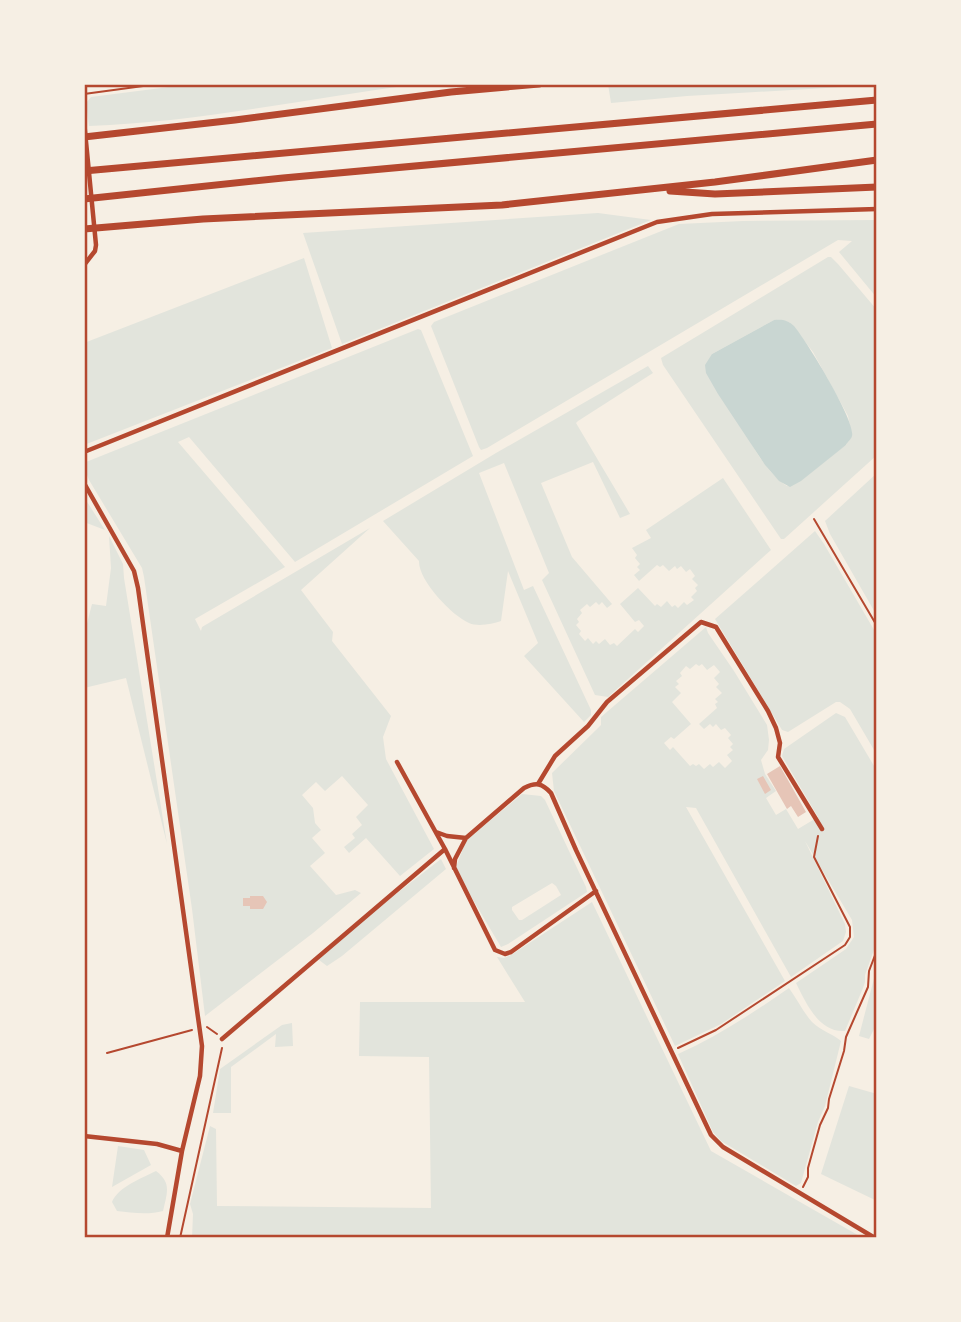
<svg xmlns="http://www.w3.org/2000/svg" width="961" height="1322" font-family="'Source Sans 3',sans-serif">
<rect width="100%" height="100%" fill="#f6efe4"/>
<path fill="#e2e4dc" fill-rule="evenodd" d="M180,84H418C309,98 200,122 89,126L86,103L91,97L169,87Z
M608,84H877V85L687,96L611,103Z
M598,213L651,220L342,344L303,233Z
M877,220V298L839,252L852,241L838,240L487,448L481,450L479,447L431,326L434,322L679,224L743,221Z
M828,257H831L838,264L877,310V455L784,539H781L663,365L661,358ZM774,320L789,322L793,326L813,352L848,416L852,436L846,445L787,486C751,463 729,393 712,354Z
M304,258L332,348L84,445V343Z
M418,329L421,330L473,456L295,562L189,437L178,442L285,567L195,619L201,631L202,627L370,528L301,590L333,632L332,641L391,716L383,737L386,759L434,849L400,876L366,838L349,853L344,847L355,838L352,834L362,825L356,817L368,805L342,776L325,791L316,782L302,795L313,808L315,823L321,830L312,838L325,853L310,866L336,895L355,890L361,893L313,933L205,1016L192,909L144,577L142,568L89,480L84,467L86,462Z
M648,366L653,373L578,421L576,423L630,514L620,518L593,462L541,483L572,557L612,604L607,608L602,602L599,605L596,602L590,607L587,604L580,610L582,613L577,619L579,622L576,625L581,631L579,634L585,641L588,638L593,644L596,641L599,644L605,639L610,645L614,643L617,646L635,629L638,632L644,626L639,620L635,622L620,604L638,588L655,606L657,604L661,607L667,601L672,607L675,605L678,608L684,602L687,605L694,600L691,597L697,591L695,588L698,585L692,579L695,576L690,569L686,572L681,566L677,569L675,566L669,571L663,565L660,567L657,565L639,581L634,575L640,570L637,567L640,564L635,558L637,555L632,548L651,538L646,530L723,478L771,550L608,697L595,695L542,580L549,573L504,463L479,473L524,590L533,586L591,710V715L584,722L524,656L538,643L508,571L501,621C492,624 478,627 469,623C452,616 418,580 419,561L383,521L496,453Z
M877,473V616L830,534L825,521Z
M84,497L105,530L84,522Z
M815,531L824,544L877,635V755L850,709L840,702H836L788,732L782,730L715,619Z
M109,536L123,564L124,578L167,844L126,678L84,688V635L92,604L106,606L111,568Z
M706,627L708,633L734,671L767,725L769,740L768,750L761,760L765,774L776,791L766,798L776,815L786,809L798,829L818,817L782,756L784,749L836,713L845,717L877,771V941L865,975V982L863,988L845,1031C819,1033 806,1003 796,983L846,949L854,937L852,920L805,841L845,924L846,932L843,941L791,977L696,808L686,807L785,981L721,1024L675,1046L554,791L552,773L597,729L601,725V717ZM696,664L699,666L702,664L707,670L714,665L720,672L714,678L719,684L716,687L722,693L715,699L718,702L715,704L717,708L699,724L704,729L710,724L713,727L716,724L721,730L725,728L731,735L728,738L733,744L730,747L733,750L727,755L732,761L725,768L719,762L713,767L710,764L704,769L699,764L696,766L693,764L690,766L673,747L670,750L664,743L671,737L674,739L691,724L672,702L681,693L675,687L679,684L676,681L682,676L680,673L686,666L690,669Z
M522,794L541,796L545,800L586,887L587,892L508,944L501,947L469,893L456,867L465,843L468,839ZM552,883L556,886L561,895L522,920H519L512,910V907Z
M441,859L446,869L342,956L327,966L315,957Z
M592,902L711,1151L863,1238H192L193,1214L190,1204L210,1126L216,1129L217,1206L431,1208L429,1057L359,1056L360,1002H525L497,957L504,958L511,955Z
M877,967V1023L869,1039L859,1036Z
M789,988C797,999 803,1012 812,1022C821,1031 833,1034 841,1041L825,1106L818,1122L801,1183L796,1186L721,1141L713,1132L678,1054C718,1036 753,1013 789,988Z
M292,1023L293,1046L275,1047L276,1034L231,1067V1113H213L220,1069L282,1025Z
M849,1086L877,1094V1201L821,1174Z
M118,1146L144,1150L151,1165L112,1187Z
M156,1171C172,1183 167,1193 163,1211C149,1215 132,1213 117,1211L112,1202C118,1187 142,1178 156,1171Z"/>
<path fill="#c9d6d2" d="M774,320C782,319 788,320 794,326C806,340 856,421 852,436C852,438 847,443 846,445L801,481L790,487L779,481L765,465L718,394L706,373L705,365L712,354Z"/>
<path fill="#e6c5b7" d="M780,766L806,812L798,817L791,806L787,809L767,774Z
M763,776L771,790L765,794L757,779Z
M250,896H263L267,902L263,909H250V906H243V898H250Z"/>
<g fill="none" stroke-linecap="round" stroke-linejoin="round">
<path stroke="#b5482f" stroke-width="2" d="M84,94L158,84
M814,519L877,626
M207,1027L217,1034
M678,1048L716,1030L845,945L850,937V927L814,857L818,836
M107,1053L192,1030
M803,1187L808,1177V1168L820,1125L828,1108L829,1099L844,1051L846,1037L868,987L869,971L877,950
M180,1238L222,1048"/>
<path stroke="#b5482f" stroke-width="4.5" d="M84,121L96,245L95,251L84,265
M84,452L657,222L712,214L877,209
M84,483L134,571L138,588L202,1046L200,1076L182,1151L167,1238
M397,762L445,849L495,950L505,954L511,952L596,891
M538,784L555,756L588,726L607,702L701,622L716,627L768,711L776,728L780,743L778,757L822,829
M436,832L447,836L466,838
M454,868L455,859L466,838L524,788C536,782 542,783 551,793L576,850L711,1135L723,1147L875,1238
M222,1039L445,849
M84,1136L157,1144L182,1151"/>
<path stroke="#b5482f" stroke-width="7" d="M84,137L235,120L451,92L539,84
M670,191L715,194L877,187
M84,229L203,219L502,205L715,182L877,160"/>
<path stroke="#b5482f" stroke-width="7" d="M84,171L877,100
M84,199L283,178L877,124"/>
</g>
<rect width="961" height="1322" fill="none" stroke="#f6efe4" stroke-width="172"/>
<rect x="86" y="86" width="789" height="1150" fill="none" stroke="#b5482f" stroke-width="2.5"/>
</svg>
